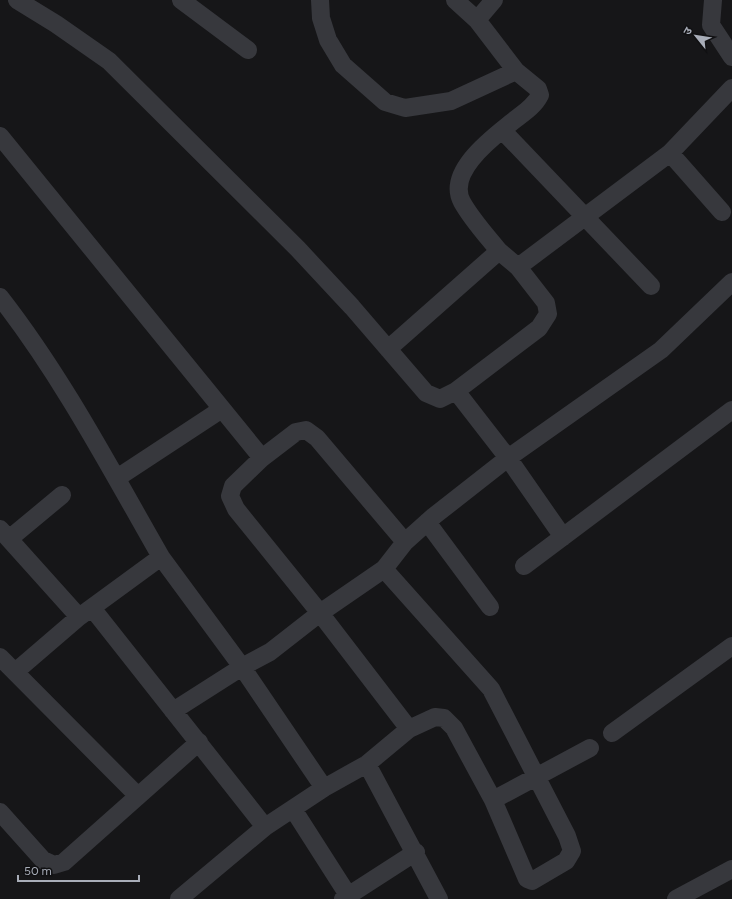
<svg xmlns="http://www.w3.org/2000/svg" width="732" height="899" font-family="Figtree,'Noto Sans Devanagari',sans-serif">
<rect width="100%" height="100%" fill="#161618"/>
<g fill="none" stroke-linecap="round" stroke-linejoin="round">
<path stroke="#37383d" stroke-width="18" d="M17,0L56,24L109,61L298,249L352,307L426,393L440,399L456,391L508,458L563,537
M181,0L248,50
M320,0L321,18L328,40L343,65L385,102L405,108L451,101L516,71
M455,0L477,20L516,71L538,89L540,95C534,107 522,114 512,122C492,138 446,172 462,202C472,220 487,236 499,251
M713,0L711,25L732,57
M477,20L494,0
M502,130L651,286
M0,136L262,458
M670,153L722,212
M0,297C63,378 110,468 161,557L79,617L15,672
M388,349L499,251L518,267L670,153L732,88
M456,391L539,328L548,314L546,303L518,267
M117,478L222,409
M427,522L490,607
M0,529L79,617
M9,539L62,495
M405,542L317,438L306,430L296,432L262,458L233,486L230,496L236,509L320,613L409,729
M161,557L242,667L324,788
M524,566L732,410
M92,608L265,827
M0,657L137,795
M173,711L242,667L270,652L320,613L384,569L405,542L434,516L508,458L661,350L732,282
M612,733L732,646
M367,764L439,899
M493,800L590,748
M293,809L348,895
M0,812L43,860L54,865L64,862L199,742
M179,899L265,827L324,788L367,764L409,729L435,717L444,718L454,728L493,800L527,879L532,881L566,861L572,851L567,836L491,689L384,569
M343,899L416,852
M676,899L732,869"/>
</g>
<g transform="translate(696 36) rotate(300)" stroke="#111113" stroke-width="3" paint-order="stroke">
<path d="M0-3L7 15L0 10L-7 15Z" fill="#a8adb8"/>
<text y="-6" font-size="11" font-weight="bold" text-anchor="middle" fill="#a8adb8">उ</text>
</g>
<path d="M18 875v6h121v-6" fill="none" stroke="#a8adb8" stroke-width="2"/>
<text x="24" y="875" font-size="12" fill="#a8adb8" stroke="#111113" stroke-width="3" paint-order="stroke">50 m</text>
</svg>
